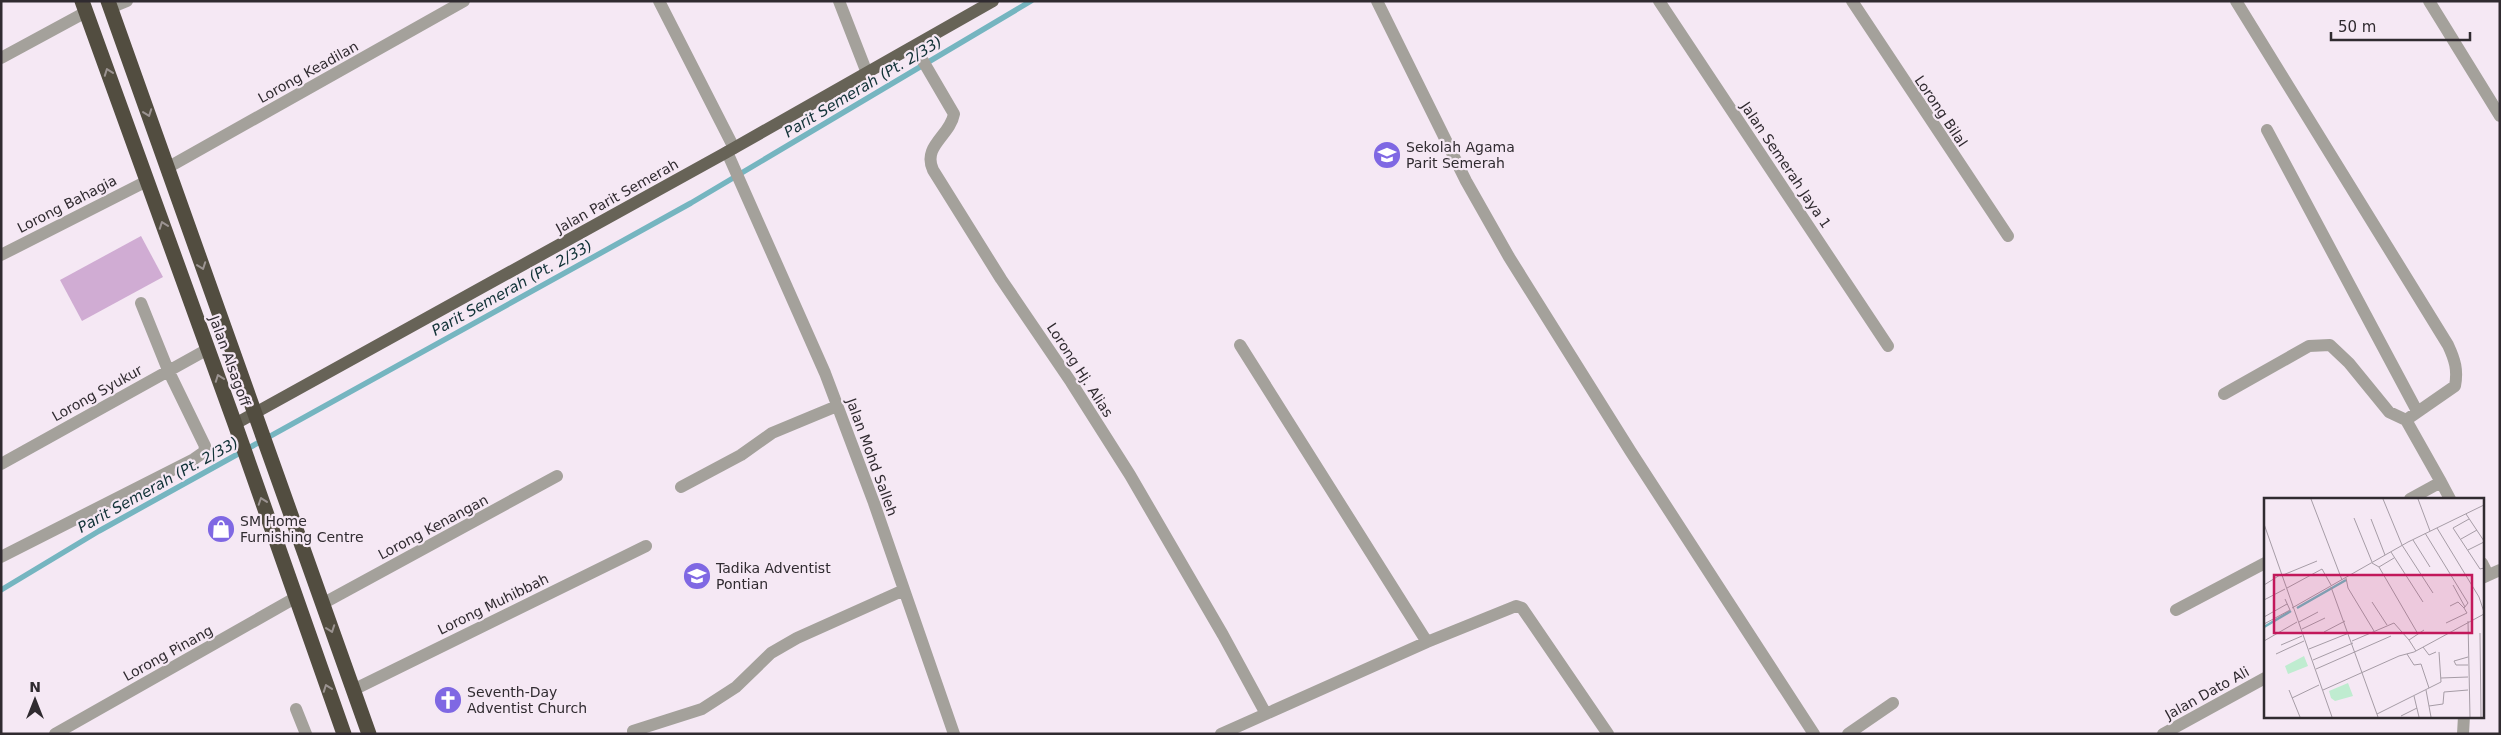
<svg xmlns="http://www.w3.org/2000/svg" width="2501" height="735" font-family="'DejaVu Sans',sans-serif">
<rect width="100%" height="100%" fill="#f5e8f4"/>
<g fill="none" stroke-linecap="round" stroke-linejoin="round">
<path stroke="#75b5c0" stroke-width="5.5" d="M1,590L99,531L691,203L1031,1"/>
</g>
<path fill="#d0acd3" d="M141,236L163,277L82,321L60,280Z"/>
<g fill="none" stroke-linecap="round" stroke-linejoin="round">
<path stroke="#a4a19b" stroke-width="12" d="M659,1L734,148
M839,1L867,73
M1377,1L1466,181L1509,257L1631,452L1814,734
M1659,1L1888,346
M1852,1L2008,236
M2236,1L2448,345C2455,360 2458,370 2455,386L2406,420L2441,482L2410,499
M2429,1L2500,116
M110,8L127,1
M911,48L923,61L954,114C950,136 922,146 933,170L1001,279L1071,382L1130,475L1223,635L1266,714
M1,58L86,12
M2267,130L2417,411
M727,152L825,373L874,503L954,734
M167,168L464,1
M1,255L147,181
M1240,345L1427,642
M2224,394L2309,346L2330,345L2349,363L2389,412L2406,420
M1,464L208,349
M2441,482L2450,499
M681,487L741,455L772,433L837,406
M1,557L194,459L204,452L205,446L168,370L141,303
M2482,563L2488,575
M2482,578L2500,570
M322,604L557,476
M2176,610L2265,563
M353,690L646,546
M296,709L306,734
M633,731L702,709L736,687L771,653L797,638L904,590
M55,734L295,598
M1221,734L1427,642L1516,606L1522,608L1608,734
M1848,734L1893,703
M2163,734L2265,678
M2463,734L2464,716"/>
<path stroke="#676357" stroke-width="12" d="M235,424L727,152L993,1"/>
<path stroke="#524d40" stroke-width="15" d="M82,1L235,424L344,734
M108,1L369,734"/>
</g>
<defs><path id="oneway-chevron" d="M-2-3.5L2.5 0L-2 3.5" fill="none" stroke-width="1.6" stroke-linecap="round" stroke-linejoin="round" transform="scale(1.25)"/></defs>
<g stroke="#9b9391">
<use href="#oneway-chevron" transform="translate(108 72) rotate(-110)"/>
<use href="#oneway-chevron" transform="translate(148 113) rotate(70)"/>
<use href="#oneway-chevron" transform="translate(163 225) rotate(-110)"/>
<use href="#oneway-chevron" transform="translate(202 266) rotate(70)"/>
<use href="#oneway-chevron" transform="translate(219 378) rotate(-110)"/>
<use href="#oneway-chevron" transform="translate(262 501) rotate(-109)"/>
<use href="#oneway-chevron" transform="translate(331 629) rotate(70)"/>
<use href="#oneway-chevron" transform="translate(327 688) rotate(-110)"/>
</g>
<defs>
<symbol id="school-disc" viewBox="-11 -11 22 22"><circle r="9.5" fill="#7f68e3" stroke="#f5e8f4"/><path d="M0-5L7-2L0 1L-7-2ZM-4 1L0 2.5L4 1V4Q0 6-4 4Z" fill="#fff"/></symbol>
<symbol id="shop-disc" viewBox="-11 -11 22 22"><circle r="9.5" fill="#7f68e3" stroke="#f5e8f4"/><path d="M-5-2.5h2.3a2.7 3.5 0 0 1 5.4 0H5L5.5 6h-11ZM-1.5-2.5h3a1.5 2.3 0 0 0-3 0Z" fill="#fff"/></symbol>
<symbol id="church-disc" viewBox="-11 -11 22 22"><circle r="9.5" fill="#7f68e3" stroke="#f5e8f4"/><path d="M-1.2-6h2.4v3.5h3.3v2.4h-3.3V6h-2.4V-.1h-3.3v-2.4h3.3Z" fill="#fff"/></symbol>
</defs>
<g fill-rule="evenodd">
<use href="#school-disc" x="1371" y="139" width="32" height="32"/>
<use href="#shop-disc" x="205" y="513" width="32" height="32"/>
<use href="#school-disc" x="681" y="560" width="32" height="32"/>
<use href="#church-disc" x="432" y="684" width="32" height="32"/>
</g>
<g text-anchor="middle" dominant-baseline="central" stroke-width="4.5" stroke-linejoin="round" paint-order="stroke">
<g font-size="14" fill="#302b30" stroke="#f5e8f4">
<text transform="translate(308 72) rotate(-29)">Lorong Keadilan</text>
<text transform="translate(1941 111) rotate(56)">Lorong Bilal</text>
<text transform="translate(1786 165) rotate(56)">Jalan Semerah Jaya 1</text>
<text transform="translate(617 196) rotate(-29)">Jalan Parit Semerah</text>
<text transform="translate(67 204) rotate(-27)">Lorong Bahagia</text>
<text transform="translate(230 361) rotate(70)">Jalan Alsagoff</text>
<text transform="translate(1080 370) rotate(57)">Lorong Hj. Alias</text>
<text transform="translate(97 393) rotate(-29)">Lorong Syukur</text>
<text transform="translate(872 457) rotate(70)">Jalan Mohd Salleh</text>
<text transform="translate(433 527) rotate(-28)">Lorong Kenangan</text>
<text transform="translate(493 604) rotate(-26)">Lorong Muhibbah</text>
<text transform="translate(168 653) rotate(-29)">Lorong Pinang</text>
<text transform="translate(2207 693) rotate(-29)">Jalan Dato Ali</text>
</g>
<g font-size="14" fill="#302b30" stroke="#f5e8f4" text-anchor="start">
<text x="1406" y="147">Sekolah Agama<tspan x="1406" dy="16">Parit Semerah</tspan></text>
<text x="240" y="521">SM Home<tspan x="240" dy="16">Furnishing Centre</tspan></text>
<text x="716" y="568">Tadika Adventist<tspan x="716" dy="16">Pontian</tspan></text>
<text x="467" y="692">Seventh-Day<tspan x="467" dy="16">Adventist Church</tspan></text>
</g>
<g font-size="15" font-style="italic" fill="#113237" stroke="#f5e8f4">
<text transform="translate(863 87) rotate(-31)">Parit Semerah (Pt. 2/33)</text>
<text transform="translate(512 288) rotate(-29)">Parit Semerah (Pt. 2/33)</text>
<text transform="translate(158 485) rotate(-29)">Parit Semerah (Pt. 2/33)</text>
</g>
</g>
<g transform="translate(2264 498)">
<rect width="220" height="220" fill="#f5e8f4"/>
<path d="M40,158L44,168L24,176L21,168ZM84,185L89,198L71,203L67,200L65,193Z" fill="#bfecd0"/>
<path fill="none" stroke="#75b5c0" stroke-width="2.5" d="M33,110L82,82M0,129L27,113"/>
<path fill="none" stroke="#a69ca6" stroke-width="1" d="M47,1L78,82M119,1L138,47L169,95M154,1L166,33M202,16L220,43M90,20L108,64M107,21L121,57M205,21L189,30L216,71L220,70M0,26L68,219M173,30L215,99L220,114M161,35L204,105L200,110L203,115L182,125M197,41L213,32M149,42L166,69M204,52L220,44M127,54L159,104M108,65L115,69L154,136M115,69L130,60M19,77L53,63M82,80L84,90L110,133M0,87L16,77M189,87L201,109M67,89L114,219M23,90L58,71L67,87M0,102L21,91M108,104L123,127M186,108L194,104L200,110M28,110L144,44L220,7M0,119L23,106M204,123L206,219M35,124L54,114M0,126L26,112L21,101M38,131L61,120M60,134L81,123M216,135L217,219M0,143L33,124M88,143L130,125L145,142M17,147L38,138M159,149L165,157L172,154M45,151L85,135M152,153L145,142L160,132M12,156L40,143M143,156L150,167L157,166L165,190M204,159L190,163L192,167H204M49,162L89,145M52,171L127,138M177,180L204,179M25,192L36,219M59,192L135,158L150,154L220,116M162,192L167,219M150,198L155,219M28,200L55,187M165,208L179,206L180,194L204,192M113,216L177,184L175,154M137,218L153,210"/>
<path fill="#c2185b" fill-opacity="0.15" stroke="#c2185b" stroke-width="2.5" d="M10,77H208V135H10Z"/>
<rect width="220" height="220" fill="none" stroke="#302b30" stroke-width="2.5"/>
</g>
<rect width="2501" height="735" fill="none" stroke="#302b30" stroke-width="5"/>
<g transform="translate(35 700)" stroke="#f5e8f4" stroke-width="4" paint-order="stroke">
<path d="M0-4L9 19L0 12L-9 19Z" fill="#302b30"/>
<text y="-8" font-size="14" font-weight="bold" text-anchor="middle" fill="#302b30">N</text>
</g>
<path d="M2331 32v8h139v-8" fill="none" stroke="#302b30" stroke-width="2.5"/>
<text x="2338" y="32" font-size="15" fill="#302b30" stroke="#f5e8f4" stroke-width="4" paint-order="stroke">50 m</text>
</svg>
